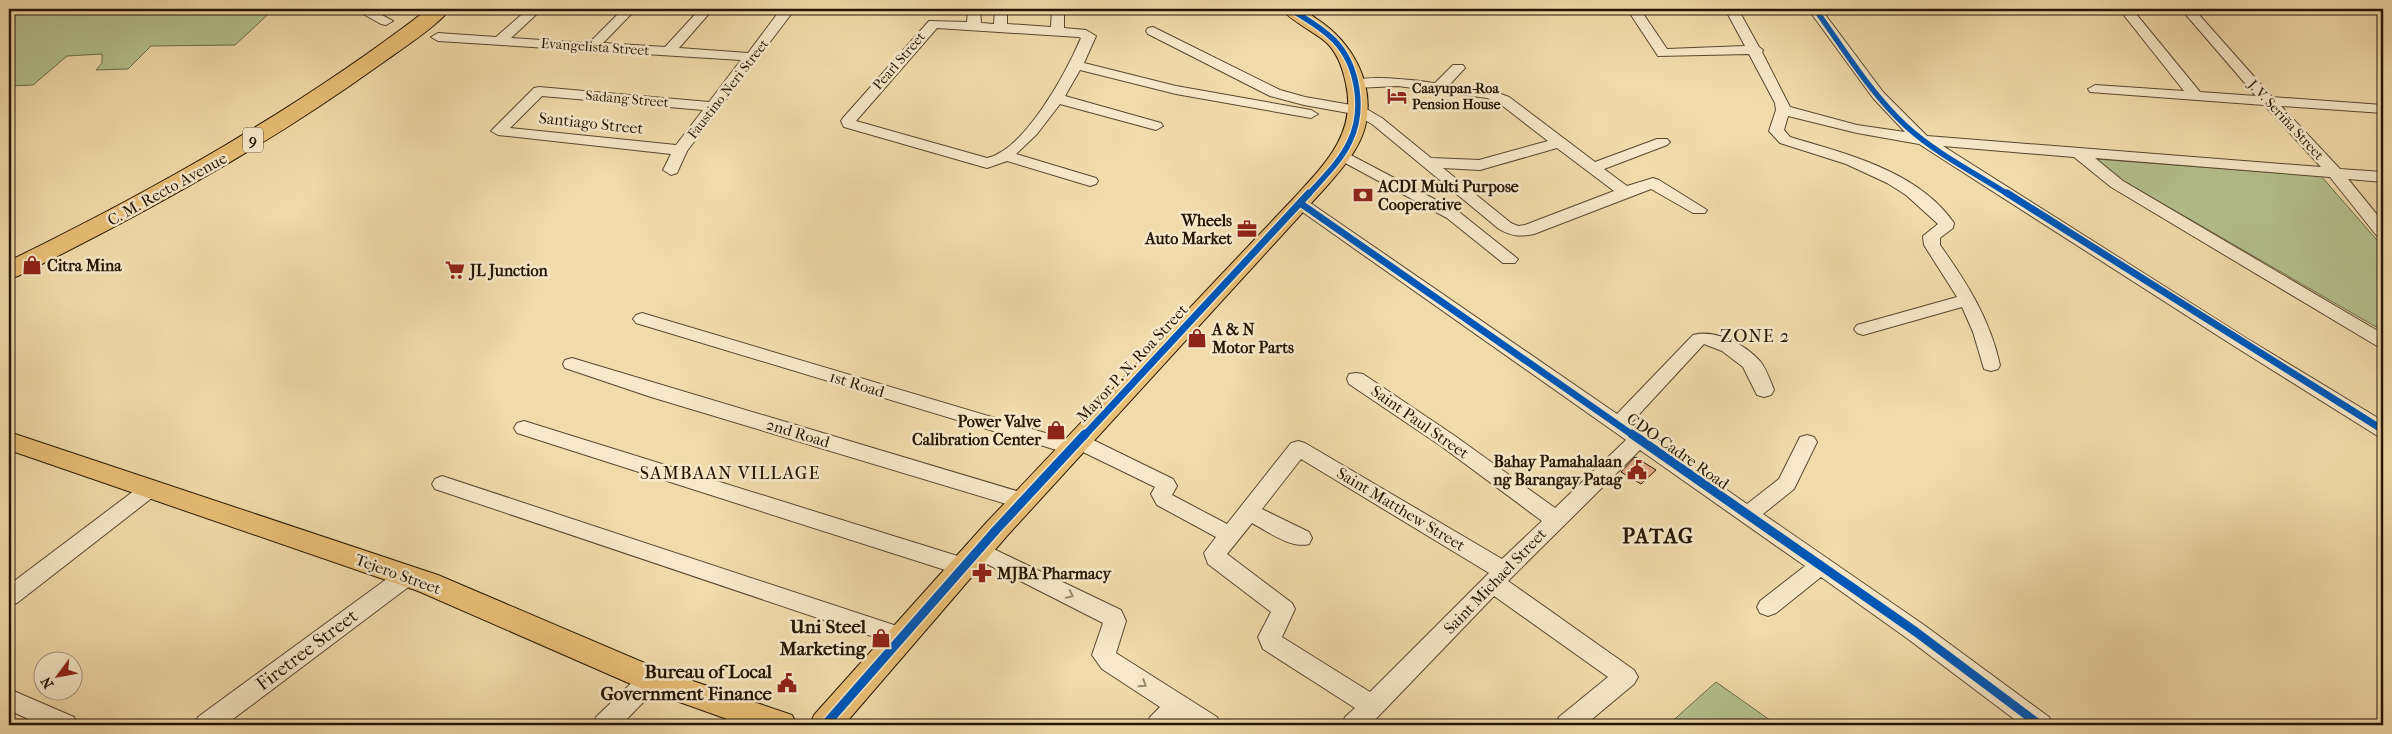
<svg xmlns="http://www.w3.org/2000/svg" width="2392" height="734" font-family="'IM FELL French Canon',serif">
<rect width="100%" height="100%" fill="#f1dbaa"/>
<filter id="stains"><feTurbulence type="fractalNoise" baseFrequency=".004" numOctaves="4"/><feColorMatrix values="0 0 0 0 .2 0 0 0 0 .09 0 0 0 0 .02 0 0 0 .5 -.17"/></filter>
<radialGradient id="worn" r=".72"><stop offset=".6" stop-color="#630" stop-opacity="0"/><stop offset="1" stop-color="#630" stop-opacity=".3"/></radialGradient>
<path fill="#b4c18d" stroke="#6d6c48" d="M13,9H274L235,45L151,46L128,69L96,70L102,63V54L67,56L33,85L9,86V11Z
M2096,159L2321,176L2383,247V331L2122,180Z
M1716,682L1777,725H1668Z"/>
<path fill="#e8ab86" stroke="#261604" d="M1635,457L1656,470L1641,484L1621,472Z"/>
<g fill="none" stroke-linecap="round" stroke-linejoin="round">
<defs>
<path id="minor" d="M354,9H371L393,21L386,25L381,24Z
M528,9H542L511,38L589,43L623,9H636L603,43L665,47L700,9H713L679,48L748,53L781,9H795L687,151L677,173L671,175L663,170L671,154L498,135L491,131L534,88L539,87L709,102L741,60L438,41L431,37L438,33L496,37ZM542,96L703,110L676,145L510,128Z
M968,9H980L981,23L994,24L995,9H1007V24L1051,27L1052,9H1064V28L1086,30L1096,36L1084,63L1176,86L1311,110L1318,114L1311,118L1176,94L1080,70L1065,96L1161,123L1163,126L1156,130L1060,104L1037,134L1016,154L1096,178L1098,181L1096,184L1090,186L1007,161L987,168L844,127L841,121L843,118L929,21L967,22ZM937,28L1079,37L1081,38C1067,71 1025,150 987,158L856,121Z
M1627,9H1640L1667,49L1745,46L1725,9H1738L1759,47L1763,50L1762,52L1790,107L1857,125L1905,132L1873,98L1808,9H1821L1883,92L1927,136L2321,167L2264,105L2090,92L2088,89L2095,85L2184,91L2119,9H2132L2200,92L2256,96L2181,9H2194L2272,97L2383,105V113L2281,106L2340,169L2383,172V182L2348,179L2383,222V237L2377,236L2330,177L2095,158L2123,181L2383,334V348L2377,346L2111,187L2074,157L1943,146L2246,338L2383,421V437L2376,435L2234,346L1919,144L1857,133L1788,116L1784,130L1790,137C1847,154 1918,171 1954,223L1953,228L1940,238V245C1967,283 1990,319 2000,365L1998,369L1991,371L1984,369L1973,332L1962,307L1863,335L1857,333L1854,329L1857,325L1957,297L1924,245L1923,236L1938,224L1906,195L1887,183L1846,164L1780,143L1769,131L1776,110L1775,103L1749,54L1658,56Z
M1153,27L1280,90L1305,97L1363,107L1382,118L1431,158L1479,160L1548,141L1499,103L1487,98L1398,86L1356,88L1349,84C1359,72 1420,81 1435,83L1453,65H1463L1465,68L1450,84L1490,90L1509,97L1595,162L1657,139H1667L1670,142L1667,145L1604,169L1627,186L1653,178L1659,180L1707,210L1705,213H1693L1651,189L1534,234C1520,237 1511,236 1499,229L1372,124L1354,114L1304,105L1270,96L1148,34L1146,31L1148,28ZM1557,148L1614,191L1525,225L1518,226L1511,223L1443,168L1480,170Z
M1341,150L1459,212L1518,259L1515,263H1503L1447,218L1336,158L1333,155L1336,152Z
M1300,198L1306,200L1617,414L1693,335C1715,329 1745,344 1760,361C1767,370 1770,380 1774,390L1771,395L1764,397L1757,395L1743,367L1722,351L1704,344L1631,423L1747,504L1779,479L1800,437L1807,435L1814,437L1817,442L1794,489L1763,514L1924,625L2049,717L2052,725H2022L1908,639L1821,577L1776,613L1768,616L1760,613L1757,607L1760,601L1805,566L1640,450L1508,581L1634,670L1638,677L1634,684L1585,725H1556L1559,717L1608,677L1494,596L1370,725H1342L1345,717L1355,708L1263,649L1258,637L1271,612L1208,564L1204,553L1216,537L1157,505L1151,494L1155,487L1081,451L1073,455L636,323L633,319L636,315L642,313L1069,440L1071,436L1078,434L1085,436L1173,479L1177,486L1172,495L1227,524L1291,443L1298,441L1305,443L1502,559L1542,521L1441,446L1349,384L1347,379L1349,374L1356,373L1363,374L1455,436L1555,508L1626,440L1294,206L1292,203L1294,200ZM1301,459L1489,573L1370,692L1282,637L1295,609L1292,603L1227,554L1252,523C1267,531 1291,549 1309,544L1312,538L1309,532L1262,509Z
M572,358L1030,495L1033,501L1030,507L1023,509L651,397L565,368L563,364L565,360Z
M524,421L964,558L972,561L975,567L972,573L964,576L517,433L514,428L517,423Z
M442,476L909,630L913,637L909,644L901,646L435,489L432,484L435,479Z
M150,481L157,484L160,489L157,494L17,603L9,606V585L143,484Z
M979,542L1121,610L1126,621L1116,653L1217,717L1220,725H1188L1179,719L1174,725H1147L1150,717L1160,707L1102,669L1092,655L1103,623L971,556L968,550L971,544Z
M407,567L415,570L418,576L415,582L225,725H195L198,717L399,570Z
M651,669L659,672L663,679L659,686L621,725H593L596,717L643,672Z
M9,689L74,717L77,725H41L9,710Z"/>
<path id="major" d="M1282,9C1287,9 1295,7 1301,9C1306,10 1312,16 1317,19C1352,42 1376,84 1365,127C1359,150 1341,170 1326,187L1006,537L844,725H810L814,715L986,523L1293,199C1324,165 1357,134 1346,84C1343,69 1338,54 1327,43C1315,32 1289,20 1282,9Z
M9,432L438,575L661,670L792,715L797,725H744L640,688L418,591L9,450Z"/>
<path id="highway" d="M428,9H450C439,25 396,53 378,66C265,147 143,214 18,276L9,279V261C156,189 298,109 428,9Z"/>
</defs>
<use href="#minor" stroke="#59472e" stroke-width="2"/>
<use href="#major" stroke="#261604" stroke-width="2"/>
<use href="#highway" stroke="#261604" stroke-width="2"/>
<use href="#minor" fill="#f6e8c8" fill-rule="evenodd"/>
<use href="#major" fill="#e8be75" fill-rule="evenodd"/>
<use href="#highway" fill="#e8be75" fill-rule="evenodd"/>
<defs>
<path id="cycleway-far2" d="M1290,9C1305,18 1321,27 1334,40C1358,65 1365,109 1350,141C1341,161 1323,178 1308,195
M1815,9C1844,49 1870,93 1907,127C1937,154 1975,173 2009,195"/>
<path id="cycleway-far1" d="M2007,193L2383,430
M1300,203L1634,436
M1084,436L1309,193"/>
<path id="cycleway" d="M1632,434L1916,632L2040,725
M825,725L996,530L1085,434"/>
</defs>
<use href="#cycleway-far2" stroke="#f6e8c8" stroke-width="8"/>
<use href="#cycleway-far1" stroke="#f6e8c8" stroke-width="10"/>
<use href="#cycleway" stroke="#f6e8c8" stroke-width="12"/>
<use href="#cycleway-far2" stroke="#0057b8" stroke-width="5.5"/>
<use href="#cycleway-far1" stroke="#0057b8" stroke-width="7"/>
<use href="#cycleway" stroke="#0057b8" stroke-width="9"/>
</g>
<defs><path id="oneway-chevron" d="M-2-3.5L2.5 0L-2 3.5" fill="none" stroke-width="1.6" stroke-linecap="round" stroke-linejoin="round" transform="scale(1.25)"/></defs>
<g stroke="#988a70">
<use href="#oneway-chevron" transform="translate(1070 595) rotate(26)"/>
<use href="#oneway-chevron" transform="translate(1143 684) rotate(33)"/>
</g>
<defs>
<symbol id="hotel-bare" viewBox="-9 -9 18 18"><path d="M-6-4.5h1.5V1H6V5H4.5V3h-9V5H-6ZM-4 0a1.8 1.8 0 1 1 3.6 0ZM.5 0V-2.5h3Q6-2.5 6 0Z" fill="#8f2418" stroke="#f6e8c8" stroke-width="2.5" paint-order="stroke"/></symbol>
<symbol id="bank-bare" viewBox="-9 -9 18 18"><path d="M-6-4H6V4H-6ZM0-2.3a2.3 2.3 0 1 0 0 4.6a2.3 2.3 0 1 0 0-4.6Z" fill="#8f2418" stroke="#f6e8c8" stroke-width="2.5" paint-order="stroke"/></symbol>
<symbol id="office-bare" viewBox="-9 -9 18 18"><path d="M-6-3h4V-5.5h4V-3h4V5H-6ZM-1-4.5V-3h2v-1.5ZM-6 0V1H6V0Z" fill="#8f2418" stroke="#f6e8c8" stroke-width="2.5" paint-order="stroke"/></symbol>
<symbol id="shop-bare" viewBox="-9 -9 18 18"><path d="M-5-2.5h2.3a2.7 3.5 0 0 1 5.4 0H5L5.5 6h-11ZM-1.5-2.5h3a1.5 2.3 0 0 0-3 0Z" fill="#8f2418" stroke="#f6e8c8" stroke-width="2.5" paint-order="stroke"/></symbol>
<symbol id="supermarket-bare" viewBox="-9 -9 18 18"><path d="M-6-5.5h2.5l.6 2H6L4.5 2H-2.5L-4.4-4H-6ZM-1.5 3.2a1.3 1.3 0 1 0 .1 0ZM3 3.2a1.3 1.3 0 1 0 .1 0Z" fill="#8f2418" stroke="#f6e8c8" stroke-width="2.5" paint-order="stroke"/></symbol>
<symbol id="civic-bare" viewBox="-9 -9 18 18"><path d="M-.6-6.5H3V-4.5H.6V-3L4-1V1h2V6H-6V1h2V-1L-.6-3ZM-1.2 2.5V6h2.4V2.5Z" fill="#8f2418" stroke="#f6e8c8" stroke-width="2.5" paint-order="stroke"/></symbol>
<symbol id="pharmacy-bare" viewBox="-9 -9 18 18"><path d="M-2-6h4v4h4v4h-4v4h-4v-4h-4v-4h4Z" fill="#8f2418" stroke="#f6e8c8" stroke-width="2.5" paint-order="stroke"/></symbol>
</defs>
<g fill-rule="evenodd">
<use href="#hotel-bare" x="1383" y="82" width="28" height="28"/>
<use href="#bank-bare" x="1349" y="181" width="28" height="28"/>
<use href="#office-bare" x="1233" y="215" width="28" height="28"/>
<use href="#shop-bare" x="18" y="251" width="28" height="28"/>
<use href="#supermarket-bare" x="441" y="256" width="28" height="28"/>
<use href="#shop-bare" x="1183" y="324" width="28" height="28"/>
<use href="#shop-bare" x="1042" y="416" width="28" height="28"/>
<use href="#civic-bare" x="1623" y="456" width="28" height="28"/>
<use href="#pharmacy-bare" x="968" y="559" width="28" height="28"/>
<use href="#shop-bare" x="867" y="624" width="28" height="28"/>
<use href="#civic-bare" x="773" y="669" width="28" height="28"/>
</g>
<g text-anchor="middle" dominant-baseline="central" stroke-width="5" stroke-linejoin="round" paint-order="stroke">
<g font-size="14" fill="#261604" stroke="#f6e8c8">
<text transform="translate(595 47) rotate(4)">Evangelista Street</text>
<text transform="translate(899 61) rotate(-49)">Pearl Street</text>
<text transform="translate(728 89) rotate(-52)">Faustino Neri Street</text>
<text transform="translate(627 99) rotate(5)">Sadang Street</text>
<text transform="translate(2286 120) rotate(47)">J. V. Seriña Street</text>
</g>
<g font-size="14" font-weight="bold" fill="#261604" stroke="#f6e8c8" text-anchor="start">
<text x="1412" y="88">Caayupan-Roa<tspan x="1412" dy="16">Pension House</tspan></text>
</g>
<rect fill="#f6e8c8" stroke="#64553f" stroke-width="1" x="243" y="127.5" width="20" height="25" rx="4"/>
<g font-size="15" font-weight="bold" fill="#261604">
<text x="253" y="140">9</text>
</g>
<g font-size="16" fill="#261604" stroke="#f6e8c8">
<text transform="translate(591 123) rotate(6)">Santiago Street</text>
<text transform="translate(167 189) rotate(-29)">C. M. Recto Avenue</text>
<text transform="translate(1132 363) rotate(-47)">Mayor P. N. Roa Street</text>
<text transform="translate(857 384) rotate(17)">1st Road</text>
<text transform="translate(1420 422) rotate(35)">Saint Paul Street</text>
<text transform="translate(798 433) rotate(17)">2nd Road</text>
<text transform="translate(1678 451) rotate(35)">CDO-Cadre Road</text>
<text transform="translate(1401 509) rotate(31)">Saint Matthew Street</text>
<text transform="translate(398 574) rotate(20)">Tejero Street</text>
<text transform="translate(1495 581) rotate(-46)">Saint Michael Street</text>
</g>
<g font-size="16" font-weight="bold" fill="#261604" stroke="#f6e8c8" text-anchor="start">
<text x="1378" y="186">ACDI Multi Purpose<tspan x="1378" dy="18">Cooperative</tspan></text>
<text x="1232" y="220" text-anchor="end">Wheels<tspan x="1232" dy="18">Auto Market</tspan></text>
<text x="47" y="265">Citra Mina</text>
<text x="470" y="270">JL Junction</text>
<text x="1212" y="329">A &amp; N<tspan x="1212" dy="18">Motor Parts</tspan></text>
<text x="1041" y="421" text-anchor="end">Power Valve<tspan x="1041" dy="18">Calibration Center</tspan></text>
<text x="1622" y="461" text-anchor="end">Bahay Pamahalaan<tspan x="1622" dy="18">ng Barangay Patag</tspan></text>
<text x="997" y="573">MJBA Pharmacy</text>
</g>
<g font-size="18" letter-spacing="1" fill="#261604" stroke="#f6e8c8">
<text x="1755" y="336">ZONE 2</text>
<text x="730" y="473">SAMBAAN VILLAGE</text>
</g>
<g font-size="19" font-weight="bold" fill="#261604" stroke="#f6e8c8" text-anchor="end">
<text x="866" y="627">Uni Steel<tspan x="866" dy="22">Marketing</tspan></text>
<text x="772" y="672">Bureau of Local<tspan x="772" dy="22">Government Finance</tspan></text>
</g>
<g font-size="19" fill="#261604" stroke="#f6e8c8">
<text transform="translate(307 650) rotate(-37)">Firetree Street</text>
</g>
<g font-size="21" font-weight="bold" letter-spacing="1" fill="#261604" stroke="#f6e8c8">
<text x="1658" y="536">PATAG</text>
</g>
</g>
<rect width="2392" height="734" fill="none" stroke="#f1dbaa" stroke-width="30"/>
<rect x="10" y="10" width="2372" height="714" fill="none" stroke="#261604" stroke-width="2.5"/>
<rect x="15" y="15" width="2362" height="704" fill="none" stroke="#261604"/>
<g transform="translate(58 676) rotate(238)"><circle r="24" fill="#f6e8c8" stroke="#a3947a"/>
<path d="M0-4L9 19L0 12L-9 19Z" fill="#8f2418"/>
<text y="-8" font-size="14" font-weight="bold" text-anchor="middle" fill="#261604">N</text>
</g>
<rect width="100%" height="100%" filter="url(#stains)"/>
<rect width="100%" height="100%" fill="url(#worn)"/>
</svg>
